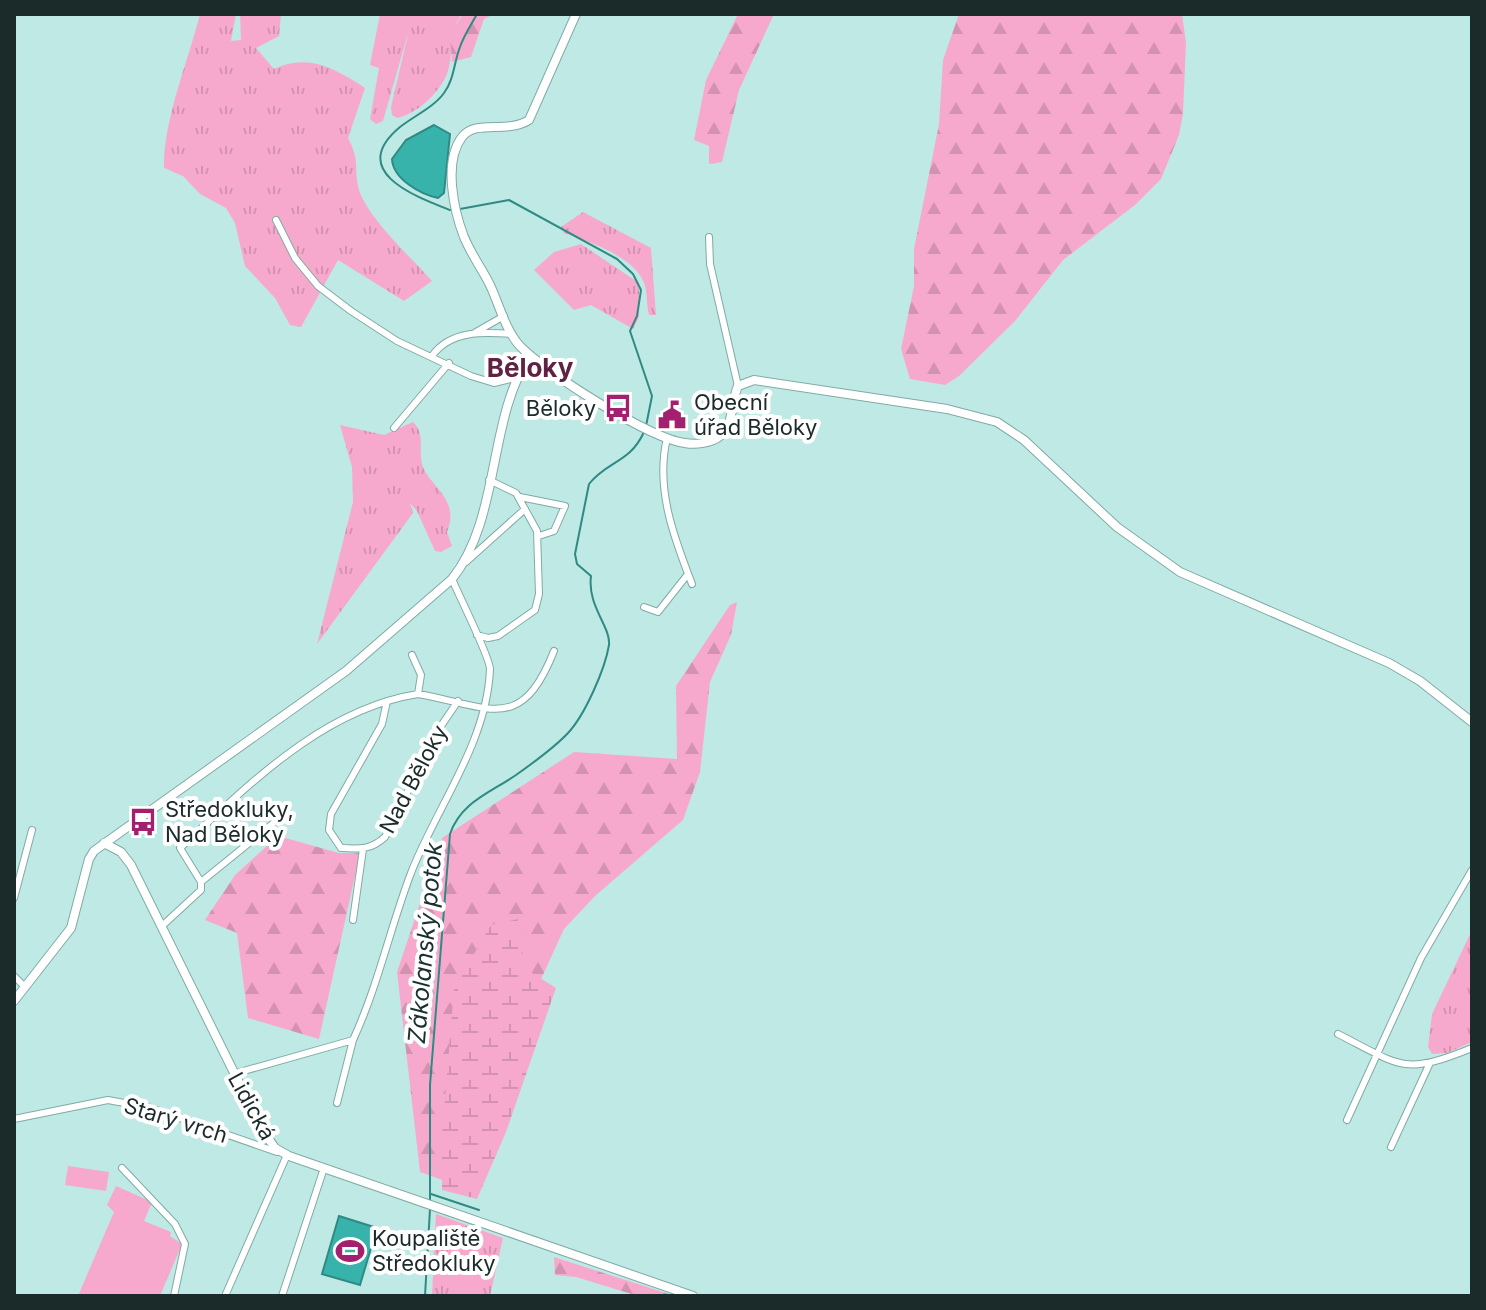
<svg xmlns="http://www.w3.org/2000/svg" width="1486" height="1310" font-family="Inter,sans-serif">
<defs>
<pattern id="grass-tufts" width="24" height="20" patternUnits="userSpaceOnUse" patternTransform="scale(2)"><rect width="24" height="20" fill="#f7a9cd"/><path d="M3 7l-1-3M5 7V3M7 7l1-3M15 17l-1-3M17 17v-4M19 17l1-3" fill="none" stroke="#d392b0"/></pattern>
<pattern id="forest-firs" width="22" height="20" patternUnits="userSpaceOnUse" patternTransform="scale(2)"><rect width="22" height="20" fill="#f7a9cd"/><path d="M5 1l3.5 6h-7zM16 11l3.5 6h-7z" fill="#d392b0"/></pattern>
<pattern id="wetland-marsh" width="20" height="14" patternUnits="userSpaceOnUse" patternTransform="scale(2)"><rect width="20" height="14" fill="#f7a9cd"/><path d="M1 5h8M5 5V1M11 12h8M15 12V8" fill="none" stroke="#d392b0"/></pattern>
</defs>
<rect width="100%" height="100%" fill="#bfe9e5"/>
<path fill="url(#grass-tufts)" d="M200,14H236L231,41L241,40L240,14H281L279,36L256,48L274,69C309,53 334,68 365,88L348,138C360,161 354,165 358,186C364,215 412,258 432,281L404,301L338,260L301,327L290,325L275,298L245,266L235,223L226,208L200,194L183,176L164,168C163,121 188,62 200,14Z
M380,14H462C445,40 455,42 449,67C445,88 418,114 397,118L392,115L391,107L409,30L383,121L376,124L370,119L379,68L370,65Z
M583,212L651,248L656,315H649C646,304 648,293 644,283C635,257 588,241 564,233L561,227Z
M581,244L639,283V317L633,329L591,305L574,310L534,270L554,252Z
M413,422C426,435 418,448 422,464C428,486 461,498 447,532L452,546L441,552L435,551L417,511L410,503L413,513L317,644L353,502L352,467L340,425L384,435Z
M1472,930V1042L1447,1053L1432,1054L1428,1047L1432,1014Z
M436,1214L503,1238L490,1296H432Z"/>
<path fill="url(#forest-firs)" d="M463,14H494L484,19L471,57L452,62L450,34Z
M738,14H774L739,90L722,162L709,164V146L694,140L706,80Z
M959,14H1182L1186,43L1183,114L1179,135L1161,179L1135,205L1063,260L1015,321L959,376L945,385L910,379L901,349L914,286V249L939,124L943,60Z
M737,602L731,635L710,682L700,772L683,820L595,896L564,929L448,1182L420,1172L397,972L442,838L574,752L677,759L676,686L730,605Z
M278,836L339,853H360L319,1039L248,1018L237,933L205,920L235,875Z
M554,1257L675,1296H638L576,1277L555,1275Z"/>
<path fill="url(#wetland-marsh)" d="M523,918L521,966L556,988L506,1132L477,1199L442,1190V1137L454,988L491,925Z"/>
<path fill="#f7a9cd" d="M68,1166L109,1172L106,1191L65,1185Z
M116,1186L152,1202L144,1221L171,1232L170,1236L182,1244L160,1296H78L114,1212L107,1205Z"/>
<path fill="#37b3ab" stroke="#2f8a84" stroke-width="2" d="M434,125L450,134L444,193L438,198C420,194 393,179 392,159L406,140Z
M339,1216L377,1228L360,1285L322,1274Z"/>
<g fill="none" stroke-linecap="round" stroke-linejoin="round">
<path stroke="#2f8a84" stroke-width="2" d="M460,209L509,200L617,259L633,274L641,290L637,316L630,331L652,396L646,426
M450,210C414,196 347,171 400,127C414,116 434,107 444,93C454,80 454,62 460,47C464,35 471,25 477,14
M431,1194L479,1210
M430,1203V1085L450,834C461,802 490,793 516,775C533,763 554,748 568,733C585,715 605,669 609,645C611,627 587,606 591,576L577,564L575,554L589,484C607,461 630,463 644,432
M425,1296L430,1209"/>
<defs>
<path id="minor" d="M276,220L295,258L318,286L351,311L397,341L471,376L494,383L515,378
M709,237L710,264L738,386
M476,332L504,316
M432,356C450,330 484,332 512,334
M394,428L449,363
M667,438C655,488 674,538 692,584
M520,497L565,506L554,531L539,536
M466,562L525,509
M644,607L658,612L688,574
M477,635L488,638L498,636L535,610L539,594L537,531L516,493L489,480
M412,655L421,675L418,694
M387,701L382,724L331,814L329,830L341,848C360,849 371,850 385,837L439,729L458,701
M201,882L281,817
M14,898L32,830
M353,920L363,849
M162,926L201,890V882L180,848C248,786 322,709 418,694C491,707 521,734 554,651
M14,976L25,987
M1338,1034C1401,1066 1403,1076 1472,1048
M233,1074L353,1040C378,986 390,928 411,873C437,806 487,743 490,669C490,657 459,596 452,579
M337,1103L353,1040
M14,1119L108,1100L151,1108L277,1152
M1347,1120L1421,958L1472,870
M1391,1147L1429,1065
M122,1168L175,1224L185,1244L174,1296
M225,1296L287,1155
M282,1296L324,1168"/>
<path id="tertiary" d="M576,14L529,120C507,134 476,119 462,137C443,162 454,211 464,237C471,254 482,269 490,285C499,304 505,329 519,345C544,372 650,439 685,443C695,445 712,443 720,436C734,425 731,401 738,386L754,380L947,409L997,422L1024,440L1117,527L1180,572L1389,663L1420,681L1472,722
M104,843L121,852L131,865L263,1131L275,1148L289,1156L693,1296
M14,1001L71,928L89,859L94,851L346,671L452,579C501,518 487,420 530,355"/>
</defs>
<use href="#minor" stroke="#81aaa6" stroke-width="8"/>
<use href="#tertiary" stroke="#81aaa6" stroke-width="10"/>
<use href="#minor" stroke="#fff" stroke-width="6"/>
<use href="#tertiary" stroke="#fff" stroke-width="8"/>
</g>
<defs>
<symbol id="bus-bare" viewBox="-9 -9 18 18"><path d="M-5-6H5V4H4V6H2V4H-2V6H-4V4H-5ZM-3.5-4V0h7V-4ZM-3.5 1.2v1.5H-2V1.2ZM2 1.2v1.5H3.5V1.2Z" fill="#a3206e" stroke="#fff" stroke-width="2.5" paint-order="stroke"/></symbol>
<symbol id="civic-bare" viewBox="-9 -9 18 18"><path d="M-.6-6.5H3V-4.5H.6V-3L4-1V1h2V6H-6V1h2V-1L-.6-3ZM-1.2 2.5V6h2.4V2.5Z" fill="#a3206e" stroke="#fff" stroke-width="2.5" paint-order="stroke"/></symbol>
<symbol id="stadium-bare" viewBox="-9 -9 18 18"><path d="M0-5a6.5 5 0 1 0 0 10a6.5 5 0 1 0 0-10ZM-3.5-1.8h7v3.6h-7Z" fill="#a3206e" stroke="#fff" stroke-width="2.5" paint-order="stroke"/></symbol>
</defs>
<g fill-rule="evenodd">
<use href="#bus-bare" x="598" y="388" width="40" height="40"/>
<use href="#civic-bare" x="652" y="395" width="40" height="40"/>
<use href="#bus-bare" x="123" y="802" width="40" height="40"/>
<use href="#stadium-bare" x="330" y="1231" width="40" height="40"/>
</g>
<g text-anchor="middle" dominant-baseline="central" stroke-width="8" stroke-linejoin="round" paint-order="stroke">
<g font-size="22" fill="#1b2b2a" stroke="#fff" text-anchor="start">
<text x="694" y="402">Obecní<tspan x="694" dy="25">úřad Běloky</tspan></text>
<text x="596" y="408" text-anchor="end">Běloky</text>
<text x="165" y="809">Středokluky,<tspan x="165" dy="25">Nad Běloky</tspan></text>
<text x="372" y="1238">Koupaliště<tspan x="372" dy="25">Středokluky</tspan></text>
</g>
<g font-size="22" fill="#1b2b2a" stroke="#fff">
<text transform="translate(413 779) rotate(-62)">Nad Běloky</text>
<text transform="translate(252 1106) rotate(61)">Lidická</text>
<text transform="translate(176 1120) rotate(17)">Starý vrch</text>
</g>
<g font-size="24" font-style="italic" fill="#1a302e" stroke="#fff">
<text transform="translate(425 943) rotate(-85)">Zákolanský potok</text>
</g>
<g font-size="26" font-weight="bold" fill="#602143" stroke="#fff">
<text x="530" y="367">Běloky</text>
</g>
</g>
<rect width="1486" height="1310" fill="none" stroke="#1b2b2a" stroke-width="32"/>
</svg>
